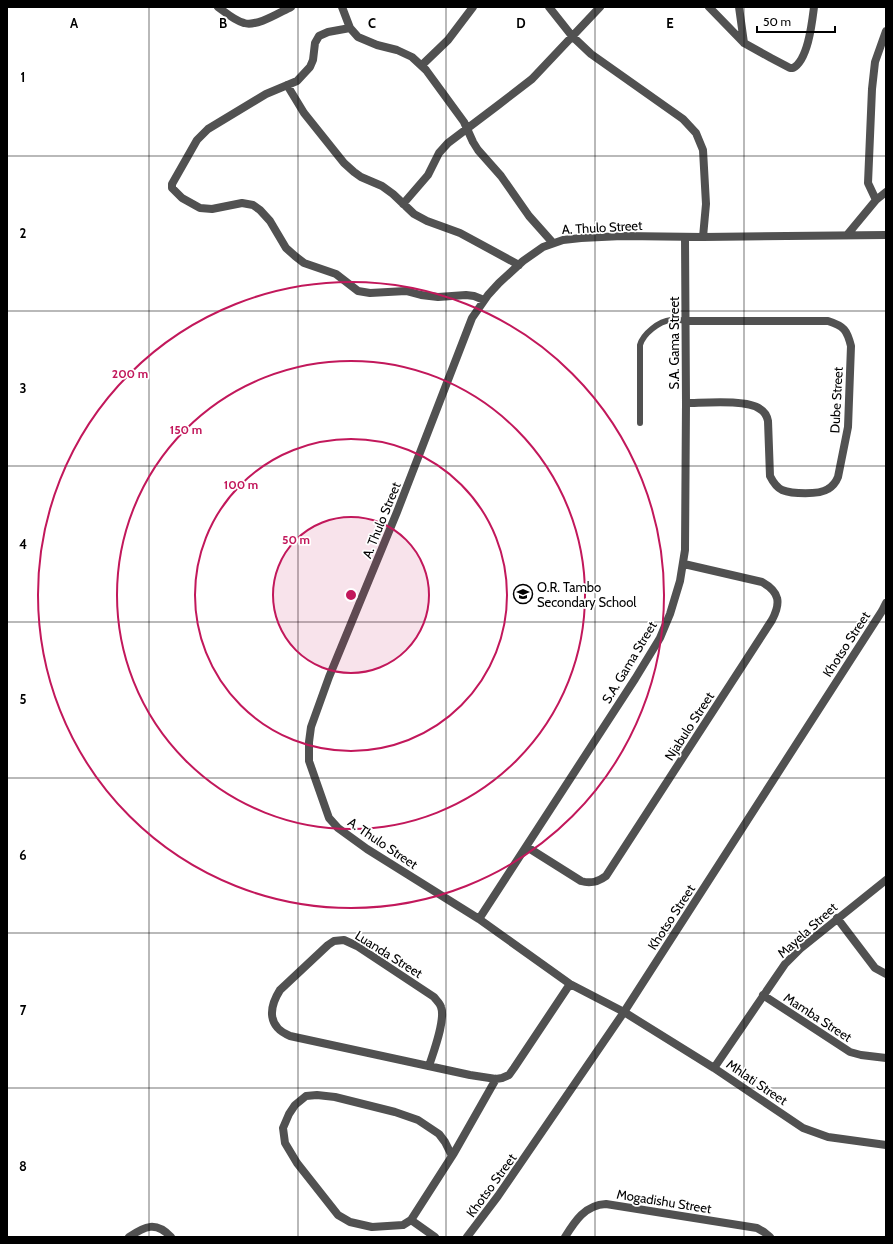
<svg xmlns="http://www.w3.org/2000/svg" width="893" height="1244" font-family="Cabin,sans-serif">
<rect width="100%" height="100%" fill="#fff"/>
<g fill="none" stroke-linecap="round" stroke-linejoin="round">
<path stroke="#515151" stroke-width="6" d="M640,423V345C643,334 659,321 671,320C676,319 681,320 686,321"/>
<path stroke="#515151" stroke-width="8" d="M218,7C226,13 235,21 244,23C257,27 280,12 291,7
M342,7L350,28L358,37L377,45L397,50L412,57L426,70L464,122L473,142L478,150L501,176L529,216L553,243
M549,7L572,36L591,54L683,119L696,133L703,150L706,204L703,237
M709,7L744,43L771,58L790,68H793C808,60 812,23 814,7
M739,7L744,43
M350,28L328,32L319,36L315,43L313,60L310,67L297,81L266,94L208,129L197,140L172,184V188L182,198L200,208L212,209L242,203L253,205L260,210L270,221L286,248L295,256L304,263L336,274L358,291L370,293L406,291L421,295L438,297L466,295L474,296L484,300
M422,65L448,40L473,7
M287,85L304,113L344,163L354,172L361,177L382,186L393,194L414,214L427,221L460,233L519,265
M876,200L868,183L872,89L875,62L886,31
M403,204L428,175L439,153L448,143L497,106L532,79L600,7
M847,235L876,200L886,192
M886,235L703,237L622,236L581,238L563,240L543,247L523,261L499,283L488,295L472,318L397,512L329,677L311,727L309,742V761L329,818L338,828L367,849L479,919L570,984L624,1012L714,1068L803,1128L828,1137L886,1145
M686,403C703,403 747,399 760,409C765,412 767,416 768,421L770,476C773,482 776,487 782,490C792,494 819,495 828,489C833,486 836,482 838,477L848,427L851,346C847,330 844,326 828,321H686
M527,847L581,881C591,884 598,882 606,876L772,620C781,603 780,592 762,582L684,564
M837,918L875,968L886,974
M479,919L635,679L660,638L670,614L680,581L685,550L686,403L685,237
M763,995L850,1052L861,1055L886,1058
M429,1066C433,1053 446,1020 441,1007C440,1003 436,1000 434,997L357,946L344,940L334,941L328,945L280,990C268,1009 268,1027 290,1036L470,1075L496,1079L502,1078L509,1075L514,1068L570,984
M714,1068L785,964L800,949L886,880
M452,1156L445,1142L439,1134L418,1120L395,1112L335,1097L317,1095L306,1096L295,1105L289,1114L283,1128L285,1143L297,1163L338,1215L350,1222L372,1227L403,1225L411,1220L454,1153L496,1079
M411,1220L435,1237
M129,1237C145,1226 156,1221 171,1237
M565,1237C575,1221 585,1205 606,1204L757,1228L764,1232L770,1237"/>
<path stroke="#515151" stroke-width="8" d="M467,1237L498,1196L624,1012L882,611L886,603"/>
</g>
<path fill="none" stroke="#000" stroke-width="1" stroke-opacity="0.55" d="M149,7V1237M298,7V1237M446,7V1237M595,7V1237M744,7V1237M7,156H886M7,311H886M7,466H886M7,622H886M7,778H886M7,933H886M7,1088H886"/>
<circle cx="351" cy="595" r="78" fill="#c2185b" fill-opacity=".12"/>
<g fill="none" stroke="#c2185b" stroke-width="2">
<circle cx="351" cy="595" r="78"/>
<circle cx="351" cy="595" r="156"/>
<circle cx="351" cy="595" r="234"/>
<circle cx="351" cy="595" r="313"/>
</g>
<defs>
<symbol id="school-ring" viewBox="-11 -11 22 22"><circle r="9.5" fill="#fff" stroke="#000" stroke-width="1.5"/><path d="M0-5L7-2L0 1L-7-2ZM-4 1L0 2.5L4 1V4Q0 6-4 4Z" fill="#000"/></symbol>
</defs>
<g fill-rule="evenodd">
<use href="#school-ring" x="512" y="583" width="22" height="22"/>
</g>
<g text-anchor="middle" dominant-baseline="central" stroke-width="3.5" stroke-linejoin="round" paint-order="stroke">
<g font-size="13" fill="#000" stroke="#fff">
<text transform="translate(602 227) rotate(-3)">A. Thulo Street</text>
<text transform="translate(674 343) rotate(-90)">S.A. Gama Street</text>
<text transform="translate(836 400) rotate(-87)">Dube Street</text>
<text transform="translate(381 520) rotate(-68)">A. Thulo Street</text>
<text transform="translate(846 644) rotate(-57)">Khotso Street</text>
<text transform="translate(629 662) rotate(-59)">S.A. Gama Street</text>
<text transform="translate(689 726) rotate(-57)">Njabulo Street</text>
<text transform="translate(383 843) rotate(34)">A. Thulo Street</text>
<text transform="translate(671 917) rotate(-57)">Khotso Street</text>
<text transform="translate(807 930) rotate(-42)">Mayela Street</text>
<text transform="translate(389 954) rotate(32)">Luanda Street</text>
<text transform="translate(818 1017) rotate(33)">Mamba Street</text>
<text transform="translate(757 1082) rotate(34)">Mhlati Street</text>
<text transform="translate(491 1185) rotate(-54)">Khotso Street</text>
<text transform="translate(664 1201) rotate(9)">Mogadishu Street</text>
</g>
<g font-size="13" fill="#000" stroke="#fff" text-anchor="start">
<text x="537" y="587">O.R. Tambo<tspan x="537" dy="15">Secondary School</tspan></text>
</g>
</g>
<g font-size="13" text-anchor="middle" font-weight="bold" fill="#000" stroke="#fff" stroke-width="3.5" stroke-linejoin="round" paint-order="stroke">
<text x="74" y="28">A</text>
<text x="223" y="28">B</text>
<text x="372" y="28">C</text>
<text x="521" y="28">D</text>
<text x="670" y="28">E</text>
<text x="23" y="82">1</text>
<text x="23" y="238">2</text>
<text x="23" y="393">3</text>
<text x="23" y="549">4</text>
<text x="23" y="704">5</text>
<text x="23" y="860">6</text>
<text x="23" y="1015">7</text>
<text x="23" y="1171">8</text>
</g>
<circle cx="351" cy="595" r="6" fill="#c2185b" stroke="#fff" stroke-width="2"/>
<g font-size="12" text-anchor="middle" font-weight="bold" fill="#c2185b" stroke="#fff" stroke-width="3.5" stroke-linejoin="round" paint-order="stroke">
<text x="130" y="378">200 m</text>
<text x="186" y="434">150 m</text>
<text x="241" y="489">100 m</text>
<text x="296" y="544">50 m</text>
</g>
<rect width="893" height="1244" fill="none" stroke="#000000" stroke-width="16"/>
<path d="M757 26v6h78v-6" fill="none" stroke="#000000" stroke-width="2"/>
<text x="763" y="26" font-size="12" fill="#000000" stroke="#ffffff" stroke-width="3" paint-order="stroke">50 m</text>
</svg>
